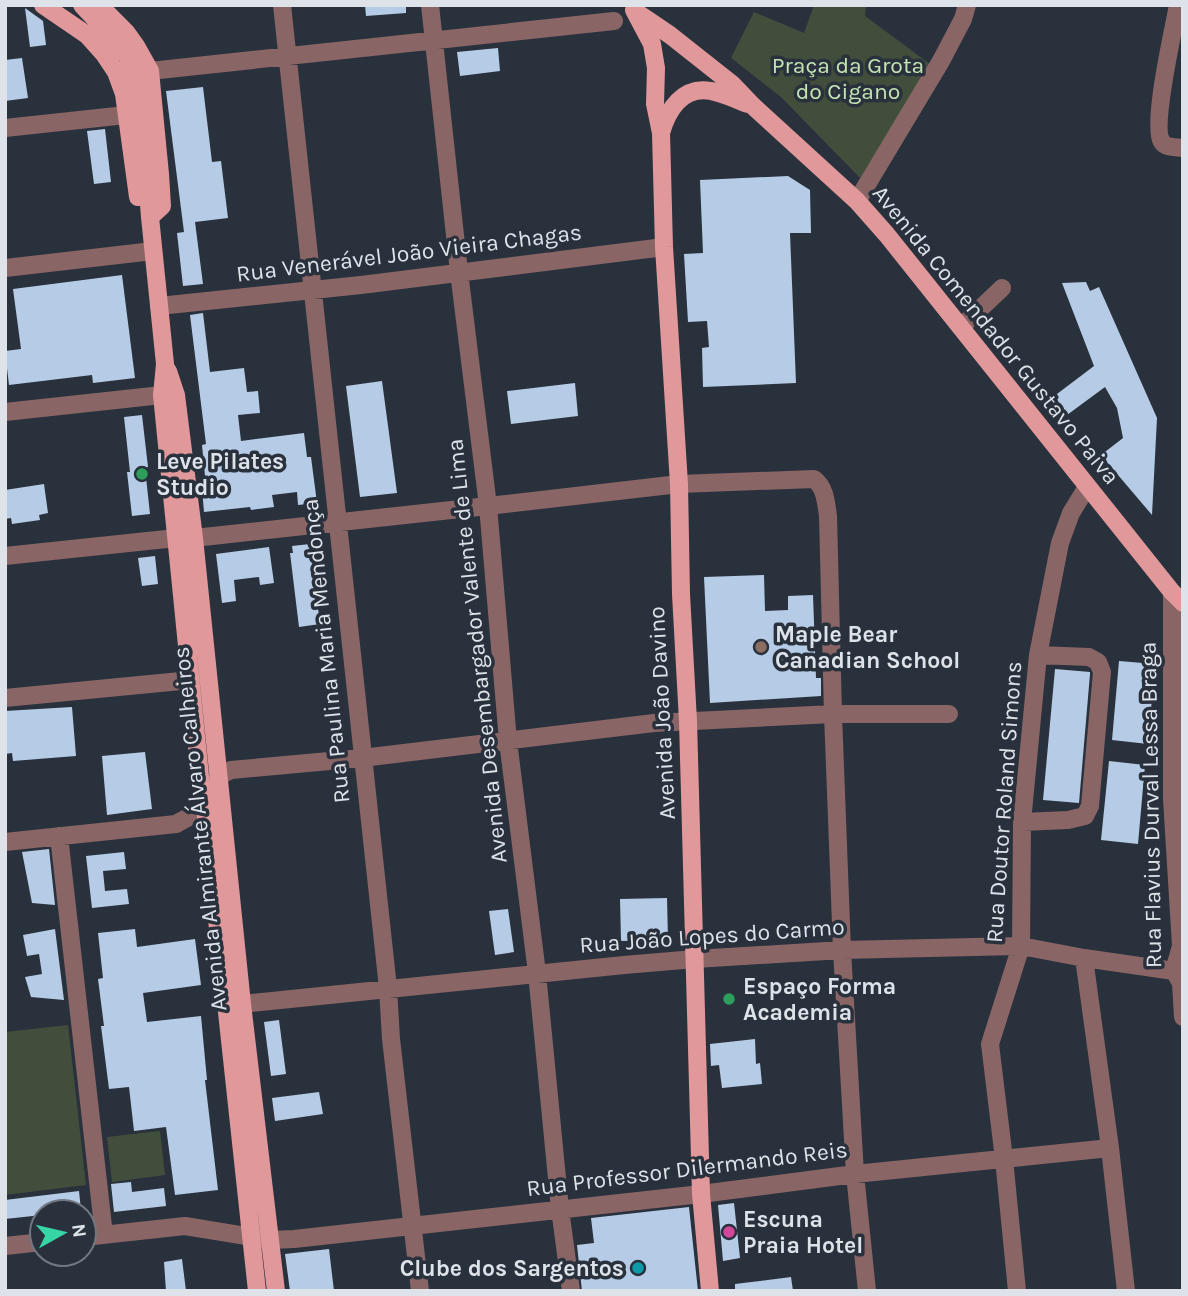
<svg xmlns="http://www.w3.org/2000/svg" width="1188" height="1296" font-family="Karla,sans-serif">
<rect width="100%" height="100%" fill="#29313c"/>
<path fill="#424e3c" d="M814,5H866L865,16L930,64L860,178L781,97L731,58L754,12L804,33Z
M68,1025L86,1185L5,1195V1032Z
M160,1131L165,1175L112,1182L107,1137Z"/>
<path fill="#b6cce6" d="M365,5H406V13L366,16Z
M25,8L43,21L46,45L30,47Z
M498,48L500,71L460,76L457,52Z
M22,58L28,98L5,101V60Z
M203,87L212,162L221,161L228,218L195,222L203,284L183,286L177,233L184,232L166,91Z
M105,129L111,182L94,184L87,131Z
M788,176L810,190L811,233H790L796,383L703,387L702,348L709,347L707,321L688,322L684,254L703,253L700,180Z
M122,275L135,378L93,383L92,375L9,385L5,351L21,349L13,289Z
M1086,282L1090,291L1099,287L1157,418L1152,515L1101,455L1123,438L1117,408L1105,387L1067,415L1053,397L1094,366L1062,283Z
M203,313L210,372L244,368L247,392L258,391L260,413L238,415L241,441L304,433L307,457H311L317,503L298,505L297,492L272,495L274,507L251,510L250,507L204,512L201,477L205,476L202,445L206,444L190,315Z
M382,381L397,493L360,497L346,386Z
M575,383L578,416L511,424L507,391Z
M142,415L148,467L145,468L150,514L132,516L127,472H130L124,417Z
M44,484L48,513L39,515L40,520L12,524L11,518L5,519V490Z
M310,544L320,624L299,627L290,553H293L292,546Z
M269,547L274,583L260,585L259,577L234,580L236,601L222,603L216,554Z
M155,556L158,584L142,586L138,558Z
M764,575L765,611L788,610V596L813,595L816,678H821V696L710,703L704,577Z
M1119,661L1155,664L1148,744L1112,740Z
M1055,669L1090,672V674L1079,803L1043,800Z
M72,707L76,756L13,761L12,753L5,754V711Z
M145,752L152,809L107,815L102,756Z
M1109,761L1145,765L1138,844L1101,840Z
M49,849L55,905L32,903L22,852Z
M124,852L126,869L103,871L105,891L127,889L129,904L92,908L86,856Z
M667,898L668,940L621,941L620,899Z
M508,909L514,952L495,955L489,911Z
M55,929L64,1000L31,997L25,977L42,974L39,954L27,956L23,935Z
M135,929L137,947L195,939L201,985L143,993L147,1022L201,1016L207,1080H205L218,1190L175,1195L166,1127L134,1131L129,1087L109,1089L101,1026H104L98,979L103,978L98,933Z
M279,1020L286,1074L271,1076L264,1022Z
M755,1039L756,1064L760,1063L762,1084L722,1088L719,1065L711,1066L710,1044Z
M319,1092L323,1114L275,1121L272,1098Z
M131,1182L132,1192L164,1188L166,1206L114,1212L111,1184Z
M79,1191L81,1210L42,1212V1215L5,1219V1200Z
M734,1203L740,1258L723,1261L718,1205Z
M689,1207L698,1291H582L577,1245L594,1243L591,1218Z
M329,1249L334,1291H290L285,1254Z
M182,1259L186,1291H166L164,1262Z
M791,1277L793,1291H735V1284Z"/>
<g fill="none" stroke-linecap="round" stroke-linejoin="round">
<path stroke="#896566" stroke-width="18" d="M282,5L388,988L391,1039L420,1291
M430,5L459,272L488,506L508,741L537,973L560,1209L571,1291
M1178,5C1174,27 1151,127 1162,142C1166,148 1176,147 1183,148
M150,71L614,21
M5,128L126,115
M857,201L941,61L963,19L967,5
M5,268L153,251
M159,306L361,285L664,247
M961,327L1002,288
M5,412L162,395
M194,538L488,506L679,484L814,479C825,487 826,502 828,516L833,714L842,950L855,1174L867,1291
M5,556L176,538
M1172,592V799L1181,946L1174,971L1181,983L1183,1017
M5,698L191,680
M1022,822L1068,820L1085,816L1090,806L1102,672L1098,662L1089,657L1038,655
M59,836L104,1235
M5,842L176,824L205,808L219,776L231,770L362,758L654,723L833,714H949
M1084,958L1110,1148L1126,1291
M242,1004L624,965L695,959L842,950L1021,946L1084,958L1174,971L1183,966
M84,1237L185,1226L271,1240L294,1239L701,1194L855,1174L1110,1148
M5,1246L42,1242
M1017,1291L1004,1159L990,1044L1021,946L1022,822L1038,655L1060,543L1071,513L1087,487"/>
<path stroke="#e1989a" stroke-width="18" d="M43,5L87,35L104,54L116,72L124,94L138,197
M82,5L116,41L128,57L137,81L144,143L150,217L165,364L162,395L200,776L205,808L257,1291
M99,5L126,32L136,46L150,71L160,174L162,206L150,217
M634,10L652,44L656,68L655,104L661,133L664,247L679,484L681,594L688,721L701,1194L710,1291
M639,14L670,35L732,84L753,106L857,201L887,235L1172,592L1183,603
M661,133C668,109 683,86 711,91C724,93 736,100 748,104
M168,371L176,395L194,538L242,1004L276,1291"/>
</g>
<g fill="#2e9e5b" stroke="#29313c" stroke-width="2.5">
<circle cx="142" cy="474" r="7"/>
<circle cx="729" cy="999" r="7"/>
</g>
<circle fill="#8d6e63" stroke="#29313c" stroke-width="2.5" cx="761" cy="647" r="7"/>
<circle fill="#d1479c" stroke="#29313c" stroke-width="2.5" cx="729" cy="1232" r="7"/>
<circle fill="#0f9aa8" stroke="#29313c" stroke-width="2.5" cx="638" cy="1268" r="7"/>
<g text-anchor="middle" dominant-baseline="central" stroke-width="7" stroke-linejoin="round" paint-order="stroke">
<g font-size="23" fill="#c5e5b3" stroke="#29313c">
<text x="848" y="65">Praça da Grota<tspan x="848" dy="26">do Cigano</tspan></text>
</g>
<g font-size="23" fill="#dee3ea" stroke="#29313c">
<text transform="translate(409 253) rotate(-7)">Rua Venerável João Vieira Chagas</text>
<text transform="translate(996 335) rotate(51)">Avenida Comendador Gustavo Paiva</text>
<text transform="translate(326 651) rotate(-96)">Rua Paulina Maria Mendonça</text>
<text transform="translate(477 651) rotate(-96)">Avenida Desembargador Valente de Lima</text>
<text transform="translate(662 713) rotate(-93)">Avenida João Davino</text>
<text transform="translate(1004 802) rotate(-86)">Rua Doutor Roland Simons</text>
<text transform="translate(1151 805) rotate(-91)">Rua Flavius Durval Lessa Braga</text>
<text transform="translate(200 829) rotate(-96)">Avenida Almirante Álvaro Calheiros</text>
<text transform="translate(712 936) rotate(-4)">Rua João Lopes do Carmo</text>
<text transform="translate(687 1169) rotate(-7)">Rua Professor Dilermando Reis</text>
</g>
<g font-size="23" font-weight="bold" fill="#dee3ea" stroke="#29313c" text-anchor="start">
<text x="156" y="461">Leve Pilates<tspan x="156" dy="26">Studio</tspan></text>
<text x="775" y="634">Maple Bear<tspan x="775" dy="26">Canadian School</tspan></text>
<text x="743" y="986">Espaço Forma<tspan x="743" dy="26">Academia</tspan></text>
<text x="743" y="1219">Escuna<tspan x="743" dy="26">Praia Hotel</tspan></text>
<text x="624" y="1268" text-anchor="end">Clube dos Sargentos</text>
</g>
</g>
<rect width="1188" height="1296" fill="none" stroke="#dee3ea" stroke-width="14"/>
<g transform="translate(63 1233) rotate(82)"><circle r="33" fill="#29313c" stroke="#717882" stroke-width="2"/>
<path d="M0-5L12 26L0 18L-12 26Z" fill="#37d4a6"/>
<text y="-10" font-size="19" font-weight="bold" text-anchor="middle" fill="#dee3ea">N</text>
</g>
</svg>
